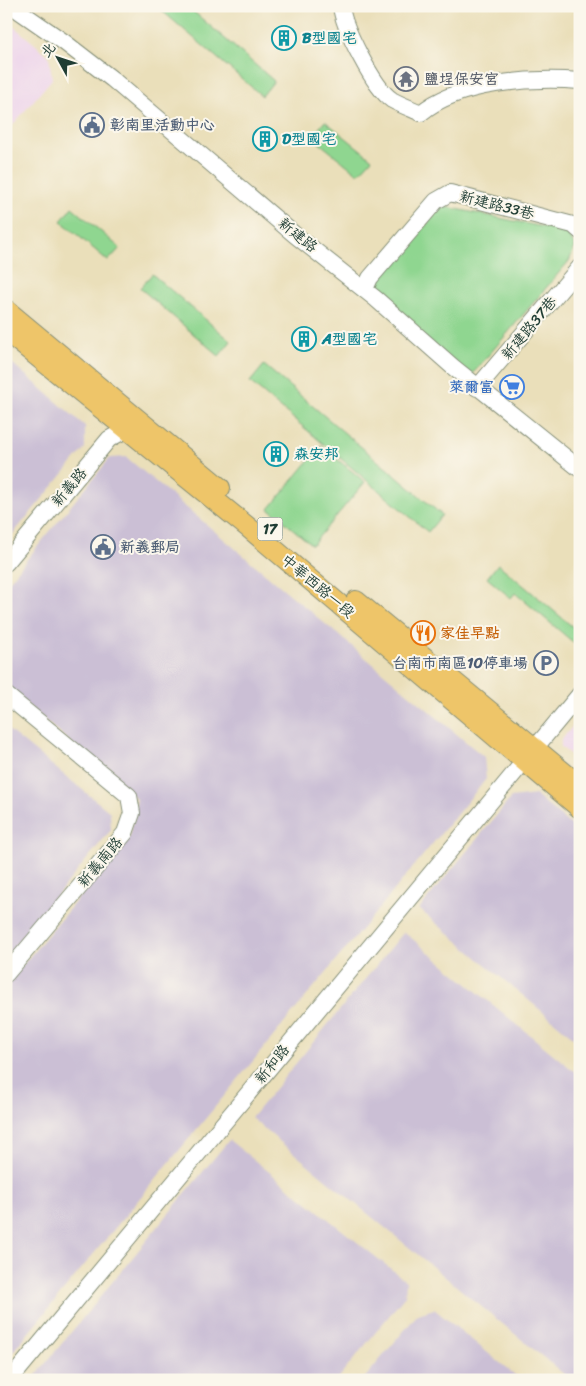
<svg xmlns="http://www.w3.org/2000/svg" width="586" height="1386" font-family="Sriracha,'LXGW WenKai TC',sans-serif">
<rect width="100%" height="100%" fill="#fbf7ec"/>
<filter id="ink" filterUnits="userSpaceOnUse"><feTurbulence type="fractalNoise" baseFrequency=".02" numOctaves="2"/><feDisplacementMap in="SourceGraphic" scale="10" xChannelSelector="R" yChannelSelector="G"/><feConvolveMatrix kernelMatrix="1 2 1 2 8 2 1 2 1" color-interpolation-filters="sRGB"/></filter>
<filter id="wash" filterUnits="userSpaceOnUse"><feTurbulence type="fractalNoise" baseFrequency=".0096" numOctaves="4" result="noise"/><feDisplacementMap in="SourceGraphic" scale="20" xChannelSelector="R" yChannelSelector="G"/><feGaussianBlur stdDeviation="1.12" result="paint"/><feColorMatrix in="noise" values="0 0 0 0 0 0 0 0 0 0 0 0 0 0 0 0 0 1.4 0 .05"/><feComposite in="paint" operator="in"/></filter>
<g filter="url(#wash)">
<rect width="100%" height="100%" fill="#eadfba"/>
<path fill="#ecd1eb" d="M6,20L49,56L52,79L6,133Z
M580,718V762L561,747V740Z"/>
<path fill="#cbbfd5" d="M6,358L85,426V448L6,542Z
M126,457L484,757L486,779L6,1360V985L130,836L137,799L6,687V585L110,458Z
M6,728L110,812L111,830L6,957Z
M535,795L580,833V1043L419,909L511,798Z
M404,932L580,1076V1380H571L251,1118Z
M229,1140L406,1281L405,1296L337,1380H32Z
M434,1309L521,1380H363L418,1314Z"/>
<path fill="#8fd690" stroke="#578a62" d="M165,6H187L274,81L262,96L161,10Z
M325,121L372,159L358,174L312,137Z
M442,206L567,232L575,247L569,261L470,377L370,291Z
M72,207L120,248L108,261L61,221Z
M152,274L231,341L219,356L140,288Z
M264,365L442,515L428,532L250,382Z
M321,446L365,482L312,545L269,509Z
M498,564L580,633V648L515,593L511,598L487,578Z"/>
</g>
<g filter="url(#ink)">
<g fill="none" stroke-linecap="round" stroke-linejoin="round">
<defs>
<path id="minor" d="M12,6L64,42L112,79L295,235L376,299L453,367L580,469
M341,6C343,27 374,88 392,100C401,105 412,109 421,113C457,82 534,77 580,81
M365,289L370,278L436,201L450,193L573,225L580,231
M477,388L580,267
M6,563L109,439L135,425
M6,695L129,796L132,813L125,833L6,974
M10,1380L580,694"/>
<path id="major" d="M6,310L220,488
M6,331L249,528L580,808
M356,601L580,786"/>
</defs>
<use href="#minor" stroke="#848e77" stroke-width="18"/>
<use href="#major" stroke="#848e77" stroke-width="22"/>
<use href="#minor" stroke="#fff" stroke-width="16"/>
<use href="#major" stroke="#eec569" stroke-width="20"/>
</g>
</g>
<defs>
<symbol id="building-ring" viewBox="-11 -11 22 22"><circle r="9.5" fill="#fbf7ec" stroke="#0f9aa8" stroke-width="1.5"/><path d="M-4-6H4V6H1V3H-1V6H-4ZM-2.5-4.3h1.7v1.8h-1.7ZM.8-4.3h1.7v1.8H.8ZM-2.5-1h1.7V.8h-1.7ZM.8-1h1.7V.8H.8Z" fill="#0f9aa8"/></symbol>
<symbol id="temple-ring" viewBox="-11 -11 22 22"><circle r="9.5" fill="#fbf7ec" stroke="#6b7280" stroke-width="1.5"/><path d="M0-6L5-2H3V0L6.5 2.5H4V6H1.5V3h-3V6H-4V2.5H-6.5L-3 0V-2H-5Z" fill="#6b7280"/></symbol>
<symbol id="civic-ring" viewBox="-11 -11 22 22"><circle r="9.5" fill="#fbf7ec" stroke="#5c6f8a" stroke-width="1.5"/><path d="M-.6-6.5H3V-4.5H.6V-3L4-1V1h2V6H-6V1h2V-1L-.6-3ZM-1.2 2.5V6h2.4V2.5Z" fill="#5c6f8a"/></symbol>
<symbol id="supermarket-ring" viewBox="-11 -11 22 22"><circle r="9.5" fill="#fbf7ec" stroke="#3f7fe0" stroke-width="1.5"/><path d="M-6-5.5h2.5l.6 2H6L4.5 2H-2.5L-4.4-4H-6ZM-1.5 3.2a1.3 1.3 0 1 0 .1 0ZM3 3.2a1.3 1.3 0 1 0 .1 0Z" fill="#3f7fe0"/></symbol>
<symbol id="restaurant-ring" viewBox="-11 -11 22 22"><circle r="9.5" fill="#fbf7ec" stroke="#e8710a" stroke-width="1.5"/><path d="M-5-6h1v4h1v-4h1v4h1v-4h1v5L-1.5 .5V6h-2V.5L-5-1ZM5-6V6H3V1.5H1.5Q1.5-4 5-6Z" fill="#e8710a"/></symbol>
<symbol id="parking-ring" viewBox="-11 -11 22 22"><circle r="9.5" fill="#fbf7ec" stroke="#5c6f8a" stroke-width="1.5"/><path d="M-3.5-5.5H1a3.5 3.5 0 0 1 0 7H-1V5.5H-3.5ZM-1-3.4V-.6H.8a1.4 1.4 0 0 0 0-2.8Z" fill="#5c6f8a"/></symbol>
</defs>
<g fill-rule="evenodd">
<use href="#building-ring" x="270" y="24" width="28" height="28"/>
<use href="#temple-ring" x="392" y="65" width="28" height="28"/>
<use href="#civic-ring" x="78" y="111" width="28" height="28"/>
<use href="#building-ring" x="251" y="125" width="28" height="28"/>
<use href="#building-ring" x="290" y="325" width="28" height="28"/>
<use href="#supermarket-ring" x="498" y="373" width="28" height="28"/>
<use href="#building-ring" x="262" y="440" width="28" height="28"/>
<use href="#civic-ring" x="89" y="533" width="28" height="28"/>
<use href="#restaurant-ring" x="409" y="619" width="28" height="28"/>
<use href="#parking-ring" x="532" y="649" width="28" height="28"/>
</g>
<g text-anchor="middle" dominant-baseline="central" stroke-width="4" stroke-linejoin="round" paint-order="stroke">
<rect fill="#fbf7ec" stroke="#61756b" stroke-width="1" x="257.5" y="517.5" width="25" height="23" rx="4"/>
<g font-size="14" font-weight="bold" fill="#1f3d34">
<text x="270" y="529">17</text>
</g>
<g font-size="15" font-weight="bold" fill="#0d838f" stroke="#fbf7ec" text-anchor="start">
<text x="302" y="38">B型國宅</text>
<text x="282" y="139">D型國宅</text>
<text x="322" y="339">A型國宅</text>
<text x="294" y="454">森安邦</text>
</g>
<g font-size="15" font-weight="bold" fill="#5b616d" stroke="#fbf7ec" text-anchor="start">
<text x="424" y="79">鹽埕保安宮</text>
</g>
<g font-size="15" font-weight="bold" fill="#4e5e75" stroke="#fbf7ec" text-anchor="start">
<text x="110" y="125">彰南里活動中心</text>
<text x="120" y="547">新義郵局</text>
<text x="528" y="663" text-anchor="end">台南市南區10停車場</text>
</g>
<g font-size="15" fill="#1f3d34" stroke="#fbf7ec">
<text transform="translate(497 205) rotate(14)">新建路33巷</text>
<text transform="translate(298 235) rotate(39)">新建路</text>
<text transform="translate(529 328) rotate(-50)">新建路37巷</text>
<text transform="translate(69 487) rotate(-50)">新義路</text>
<text transform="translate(318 586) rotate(40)">中華西路一段</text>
<text transform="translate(100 862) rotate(-50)">新義南路</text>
<text transform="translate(272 1064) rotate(-51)">新和路</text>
</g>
<g font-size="15" font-weight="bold" fill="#366cbe" stroke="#fbf7ec" text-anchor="end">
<text x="494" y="387">萊爾富</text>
</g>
<g font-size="15" font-weight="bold" fill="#c56008" stroke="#fbf7ec" text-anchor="start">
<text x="440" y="633">家佳早點</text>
</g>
</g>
<rect width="586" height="1386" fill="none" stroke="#fbf7ec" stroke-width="25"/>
<g transform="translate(58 58) rotate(310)" stroke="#fbf7ec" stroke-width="4" paint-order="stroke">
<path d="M0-4L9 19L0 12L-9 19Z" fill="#1f3d34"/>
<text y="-8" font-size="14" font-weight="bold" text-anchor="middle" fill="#1f3d34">北</text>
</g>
</svg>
